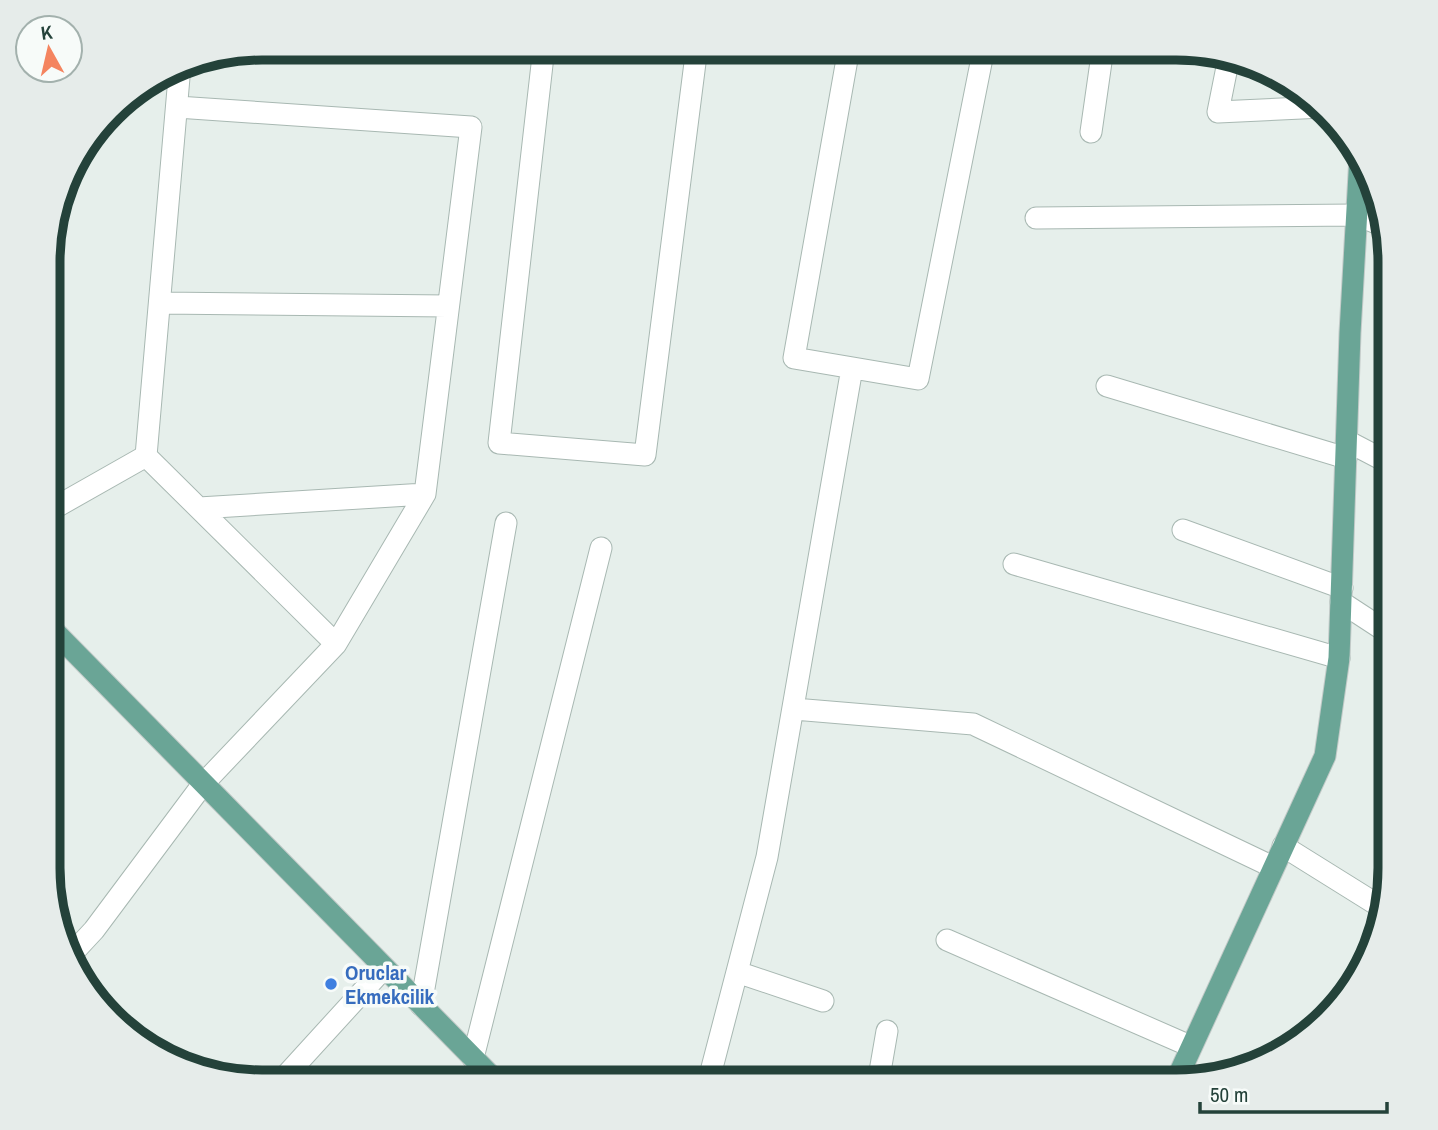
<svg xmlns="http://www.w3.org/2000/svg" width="1438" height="1130" font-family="'Archivo Narrow',sans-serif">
<rect width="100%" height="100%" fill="#e6efeb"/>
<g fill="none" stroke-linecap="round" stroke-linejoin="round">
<defs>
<path id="minor" d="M544,47L499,443L645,455L697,47
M849,48L794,358L918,379L984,48
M1229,57L1218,112L1323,107
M1091,132L1103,48
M1036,218L1356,215L1382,225
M160,303L448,306
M1107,386L1346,458
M1347,441L1391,464
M146,456L336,644
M199,508L425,494
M49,511L146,456L180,66
M1183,530L1342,588
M1014,564L1339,658
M1341,602L1390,634
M794,709L973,724L1273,867
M1283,846L1384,909
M947,940L1190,1046
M68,958L94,930L203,784L336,644L425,494L471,127L177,107
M737,972L823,1001
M421,1005L506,523
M473,1058L601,548
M280,1082L384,968
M708,1083L767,857L852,368
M878,1083L887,1031"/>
<path id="major" d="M48,625L497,1082
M1175,1083L1325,756L1339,658L1350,333L1360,156"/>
</defs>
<use href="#minor" stroke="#a8b8b2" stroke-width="23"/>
<use href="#major" stroke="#c2cac8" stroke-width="23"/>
<use href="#minor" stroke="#fff" stroke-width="21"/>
<use href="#major" stroke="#6aa596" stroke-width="21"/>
</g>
<circle fill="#3f7fe0" stroke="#f7fbf9" stroke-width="2.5" cx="331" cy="984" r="7"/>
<g text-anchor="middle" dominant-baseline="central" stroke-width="7" stroke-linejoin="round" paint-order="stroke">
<g font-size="21" font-weight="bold" fill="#366cbe" stroke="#f7fbf9" text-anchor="start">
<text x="345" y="972">Oruclar<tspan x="345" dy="24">Ekmekcilik</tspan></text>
</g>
</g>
<path d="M0 0H1438V1130H0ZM262 60H1176A202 202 0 0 1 1378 262V868A202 202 0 0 1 1176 1070H262A202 202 0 0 1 60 868V262A202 202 0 0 1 262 60Z" fill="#e6ecea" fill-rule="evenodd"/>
<path fill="none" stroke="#24423a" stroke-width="9" d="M262 60H1176A202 202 0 0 1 1378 262V868A202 202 0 0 1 1176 1070H262A202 202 0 0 1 60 868V262A202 202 0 0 1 262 60Z"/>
<g transform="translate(49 49) rotate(352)"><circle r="33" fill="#f7fbf9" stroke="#a3b1ad" stroke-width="2"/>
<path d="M0-5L12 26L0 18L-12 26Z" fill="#f4845f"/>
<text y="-10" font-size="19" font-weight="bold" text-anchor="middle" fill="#24423a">K</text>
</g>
<path d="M1200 1102v10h187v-10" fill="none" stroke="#24423a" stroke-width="3.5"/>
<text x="1210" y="1102" font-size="21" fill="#24423a" stroke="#f7fbf9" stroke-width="5" paint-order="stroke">50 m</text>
</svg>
